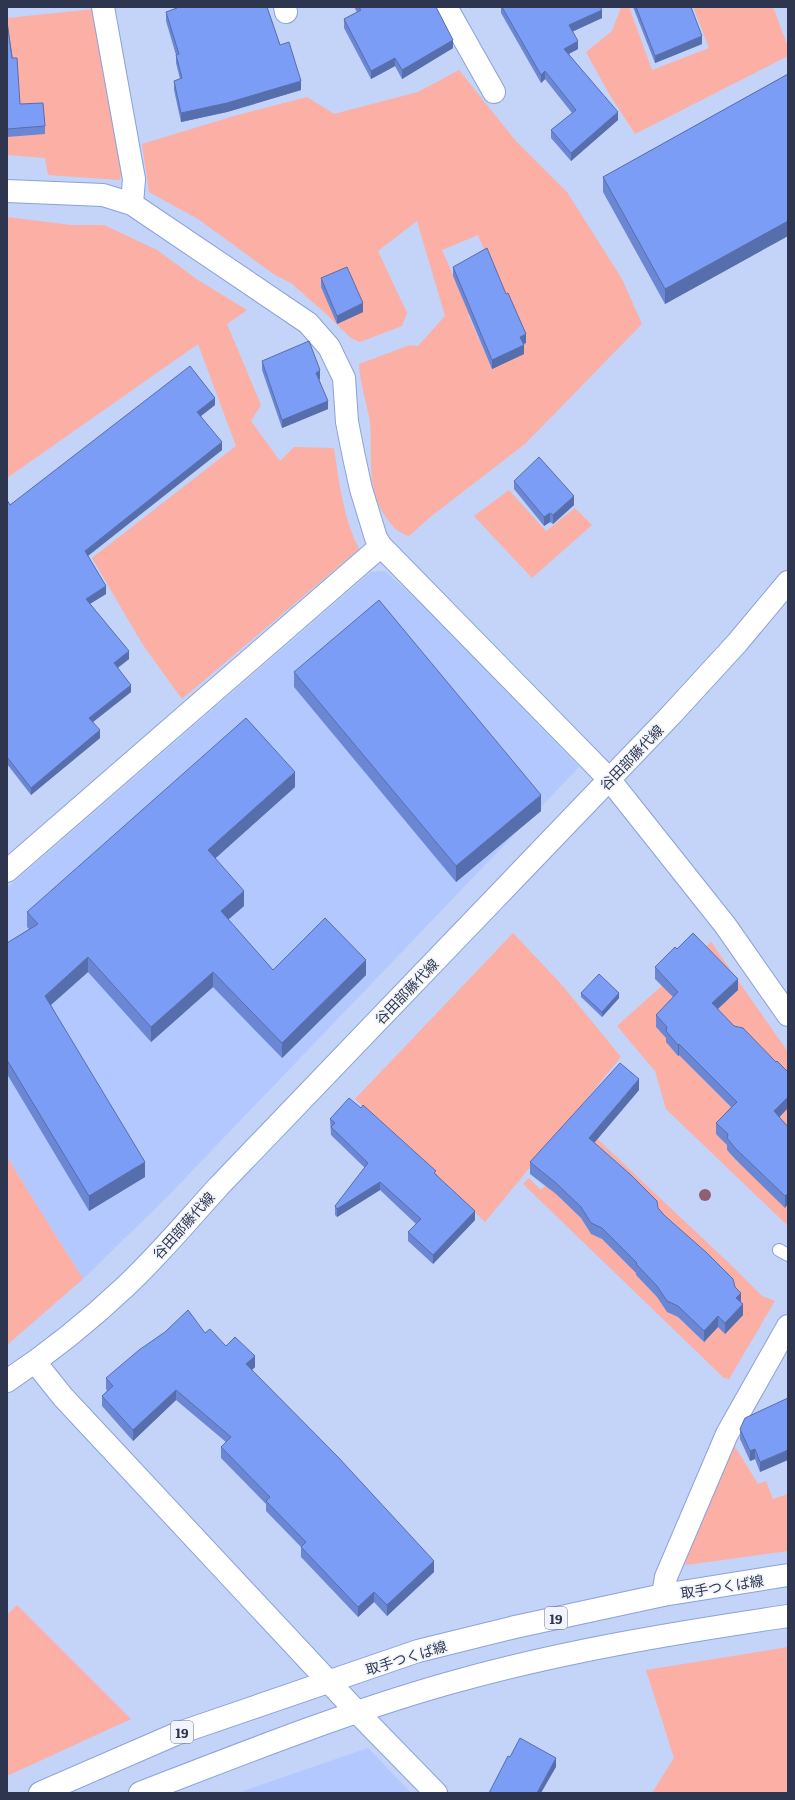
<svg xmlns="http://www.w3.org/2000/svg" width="795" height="1800" font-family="Literata,'Noto Sans JP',serif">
<rect width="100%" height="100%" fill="#c4d3f8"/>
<path fill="#b2c8fe" d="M385,571L430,612L579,767L167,1197L83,1279L7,1157V888L371,572Z
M368,1748L411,1793H237Z"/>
<path fill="#fbafa5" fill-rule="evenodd" d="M621,7H629L652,70L709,48L693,7H773L788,47V56L635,134L608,92L586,52L612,31Z
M95,9L122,165L120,180L48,175L45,158L7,155V18Z
M459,70L515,140L567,192L622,279L642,324L525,444L429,518L409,536C397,532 395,529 388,520C365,492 373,455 370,422C367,403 360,384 359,364L410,345L418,346L445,316L417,221L378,251L407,313L402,326L360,342L351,338L325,313L291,283L275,275L198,219L149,192L142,144L234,116L307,97L334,114L418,92ZM478,235L498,283L463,298L442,250ZM488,307L492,368L468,315Z
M7,217L71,225H104L157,250L198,280L247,310L227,324L261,405L251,421L280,461L294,447L334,448C339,483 343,517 359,549L182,699L143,645L92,558L236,446L198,344L7,478Z
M509,490L546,531L575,508L592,525L532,578L474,516Z
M513,933L562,985L621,1057L485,1222L355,1099Z
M711,942L788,1052V1083L777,1072L767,1083L788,1104V1138L782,1131L780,1124L754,1095L717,1134L728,1145L727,1150L738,1163L759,1144L779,1162L759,1182L785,1207L788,1204V1226L666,1109L655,1071L617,1026ZM715,967L738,990L729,999L705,976ZM693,987L719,1017L721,1024L734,1037L743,1039L763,1061L724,1100L699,1075L718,1054L699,1036L678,1056L667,1042V1038L656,1027Z
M592,1134L732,1266L762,1296L775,1301L729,1379L724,1378L523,1184L529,1178L541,1190ZM559,1197L665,1226L627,1264L602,1239L591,1234L581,1218ZM636,1275L741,1304L704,1342L678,1317L667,1312L657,1297Z
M7,1157L83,1279L7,1345Z
M734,1445L758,1484L766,1481L773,1499L788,1494V1551L686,1565L685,1558Z
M17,1605L131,1719L7,1776V1615Z
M788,1647V1793H652L674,1758L646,1670Z"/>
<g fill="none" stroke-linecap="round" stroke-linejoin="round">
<defs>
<path id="lane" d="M779,1250L788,1255"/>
<path id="street" d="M103,7L134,179L132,204
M285,7L286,12
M446,7L494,92
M7,191L103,195L132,204L308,323L329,347L344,378L347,422L354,457L361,489L376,538L381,546L609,779L725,925L788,1015
M7,871L381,546
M663,1595L666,1577L727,1434L788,1326
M357,1712L436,1793"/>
<path id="secondary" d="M35,1362L63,1397L357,1712
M7,1381C49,1353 89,1321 126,1286C159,1255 188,1220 219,1186L671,715L737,643L788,582"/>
<path id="primary" d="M40,1793L176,1734L418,1651L515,1627L663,1595L788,1575
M140,1793C241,1754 341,1714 446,1684C558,1652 673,1633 788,1616"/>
</defs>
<use href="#lane" stroke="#8aa1dc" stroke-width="14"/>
<use href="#street" stroke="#8aa1dc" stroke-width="24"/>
<use href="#secondary" stroke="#8aa1dc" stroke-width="24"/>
<use href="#primary" stroke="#8aa1dc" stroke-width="24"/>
<use href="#lane" stroke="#fff" stroke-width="12"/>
<use href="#street" stroke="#fff" stroke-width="22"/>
<use href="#secondary" stroke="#fff" stroke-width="22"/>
<use href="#primary" stroke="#fff" stroke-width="22"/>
</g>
<circle fill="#915f72" cx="705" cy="1195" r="6"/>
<path fill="#6b87d4" d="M174,7H267L280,45L301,90L227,112L181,122L174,90V81L180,79L176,63V55L166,21V12L175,9Z
M354,7H436L453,48L402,79L395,66L371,79L344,28V19L357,12Z
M501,7H600L602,18L572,32L578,49L569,54L618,120L571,161L551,138V130L572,113L545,79L541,83L501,13Z
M633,7H691L702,44L655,63Z
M7,21L20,104L45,126V134L7,137Z
M788,74V236L665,304L603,192V177Z
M453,267L526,343L523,344L524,354L492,369L453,276Z
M321,278L363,312L337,324L321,287Z
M262,361L320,379L319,380L328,409L282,428L262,370Z
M215,405L201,416L222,450L88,556L106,594L90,604L129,659L118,668L131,692L93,722L100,738L31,795L7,764V500L10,505Z
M514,481L574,505L553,524L550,522L544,526L514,489Z
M294,672L541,811L456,882L294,687Z
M295,787L215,858L244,906L228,919L273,970L366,975L282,1058L213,987L151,1042L88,972L51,1005L145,1177L89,1211L7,1074V943L29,929L27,927V912Z
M677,949L738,990L718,1009L779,1117L788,1127L785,1208L735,1159L727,1150V1145L716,1134V1123L731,1107L679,1055L678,1056L666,1042V1038L656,1027V1015L673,997L655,979V967Z
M581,993L619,998L602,1017L581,997Z
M639,1090L594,1143L658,1208L664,1215L735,1287L741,1302L743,1315L725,1334L718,1327L704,1342L678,1317L667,1312L657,1297L636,1275V1273L602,1239L591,1234L581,1218L556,1194L530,1174V1162Z
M330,1119L436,1174L475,1220L433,1264L408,1241V1232L416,1224L380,1190L337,1217L335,1215V1206L365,1168L331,1135Z
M205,1333L226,1346L255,1367L252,1370L434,1572L387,1616L374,1602L358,1617L301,1557V1547L266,1511V1504L221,1458V1447L226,1442L176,1400L133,1441L102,1406V1396L107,1391L106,1389V1378Z
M788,1398L760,1472L755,1459L750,1461L740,1439V1429Z"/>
<path fill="#576eac" d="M602,10V18L569,33V25Z
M702,36V44L655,63V56Z
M453,40V48L402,79V70Z
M578,41V49L564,56V49Z
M395,58V66L371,79V71Z
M545,71V79L541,83V75Z
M301,81V90L227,112L181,122V113Z
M618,112V120L571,161V153Z
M788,221V236L665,304V289Z
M363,303V312L337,324V316Z
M526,334V343L520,345V337Z
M524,345V354L492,369V360Z
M320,370V379L316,381V373Z
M215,398V405L197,419V412Z
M328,401V409L282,428V420Z
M222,442V450L85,558V551Z
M574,496V505L553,524V515Z
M550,513V522L544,526V517Z
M106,586V594L86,606V599Z
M129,651V659L114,670V663Z
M131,685V692L89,725V718Z
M100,730V738L31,795V788Z
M295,772V787L208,865V850Z
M541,795V811L456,882V866Z
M244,891V906L221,926V911Z
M88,957V972L45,1010V996Z
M366,960V975L282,1058V1043Z
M213,972V987L151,1042V1027Z
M738,979V990L712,1014V1003Z
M619,993V998L602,1017V1012Z
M679,1044V1055L678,1056V1045Z
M639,1079V1090L589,1149V1138Z
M788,1097V1108L774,1123V1111Z
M145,1162V1177L89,1211V1196Z
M380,1182V1190L337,1217V1209Z
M788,1193V1204L785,1208V1196Z
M475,1211V1220L433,1264V1255Z
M741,1293V1304L736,1298Z
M743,1304V1315L725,1334V1323Z
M718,1316V1327L704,1342V1331Z
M255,1356V1367L246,1375V1364Z
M176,1390V1400L133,1441V1430Z
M755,1449V1459L750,1461V1451Z
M788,1450V1460L760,1472V1462Z
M434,1561V1572L387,1616V1605Z
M374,1592V1602L358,1617V1607Z
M556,1758V1767L541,1793H537Z"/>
<path fill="#7c9df6" stroke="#576eac" d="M177,7H267L280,45L289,42L301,81L227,103L181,113L174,81L182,78L176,55L179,54L166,12L177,8Z
M359,7H436L453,40L402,70L395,58L371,71L344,19L361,10Z
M502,7H600L602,10L569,25L578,41L564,49L618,112L571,153L551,130L576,110L545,71L541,75Z
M636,7H691L702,36L655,56Z
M7,21L12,58H17L20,104L43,103L45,126L7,129Z
M788,74V221L665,289L603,177Z
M487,248L506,294L508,293L526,334L520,337L524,345L492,360L453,267Z
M347,267L363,303L337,316L321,278Z
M309,341L320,370L316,373L328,401L282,420L262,361Z
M190,366L215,398L197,412L222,442L85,551L106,586L86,599L129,651L114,663L131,685L89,718L100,730L31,788L7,757V500L10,505Z
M539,457L574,496L553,515L550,513L544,517L514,481Z
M379,600L541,795L456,866L294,672Z
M246,718L295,772L208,850L244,891L221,911L273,970L325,918L366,960L282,1043L213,972L151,1027L88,957L45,996L145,1162L89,1196L7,1060V943L38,924L27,912Z
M693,933L738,979L712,1003L734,1026L743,1028L776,1062L777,1061L788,1072V1097L774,1111L788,1127V1193L785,1196L735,1148L727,1138L728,1134L716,1123L737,1102L679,1044L678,1045L666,1031L667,1027L656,1015L678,992L655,967L675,947L677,949Z
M599,974L619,993L602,1012L581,993Z
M620,1063L639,1079L589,1138L631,1175L657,1201L658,1208L664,1215L707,1253L733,1279L735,1287L741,1293L736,1298L743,1304L725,1323L718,1316L704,1331L678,1306L667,1301L657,1286L636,1264L637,1263L602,1228L591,1223L581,1207L556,1183L530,1162Z
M349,1098L361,1108L363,1105L436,1171L434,1173L475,1211L433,1255L408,1232L421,1219L380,1182L337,1209L335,1206L368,1163L331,1127L335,1123L330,1119Z
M188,1310L205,1333L210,1329L226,1346L235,1337L255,1356L246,1364L338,1457L434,1561L387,1605L374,1592L358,1607L301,1547L306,1542L266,1501L270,1497L221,1447L231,1437L176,1390L133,1430L102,1396L113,1386L106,1378L139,1350L165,1332Z
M788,1398V1450L760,1462L755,1449L750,1451L740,1429L745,1418Z
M520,1738L556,1758L537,1793H489L508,1756L510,1757Z"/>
<g text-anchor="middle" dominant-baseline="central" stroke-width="3.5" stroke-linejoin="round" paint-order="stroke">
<g fill="#f1f4fa" stroke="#686f82" stroke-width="1">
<rect x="545" y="1607" width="22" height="22" rx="3"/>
<rect x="171" y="1721" width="22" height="22" rx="3"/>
</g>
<g font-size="13" font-weight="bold" fill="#2d364e">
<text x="556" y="1618">19</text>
<text x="182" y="1732">19</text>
</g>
<g font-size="14" fill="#2d364e" stroke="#f1f4fa">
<text transform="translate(631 757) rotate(-46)">谷田部藤代線</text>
<text transform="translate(406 991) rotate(-46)">谷田部藤代線</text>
<text transform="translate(183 1225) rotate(-48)">谷田部藤代線</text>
<text transform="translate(722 1586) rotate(-9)">取手つくば線</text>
<text transform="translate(406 1657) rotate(-17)">取手つくば線</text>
</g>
</g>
<rect width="795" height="1800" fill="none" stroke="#2d364e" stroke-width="16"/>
</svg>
